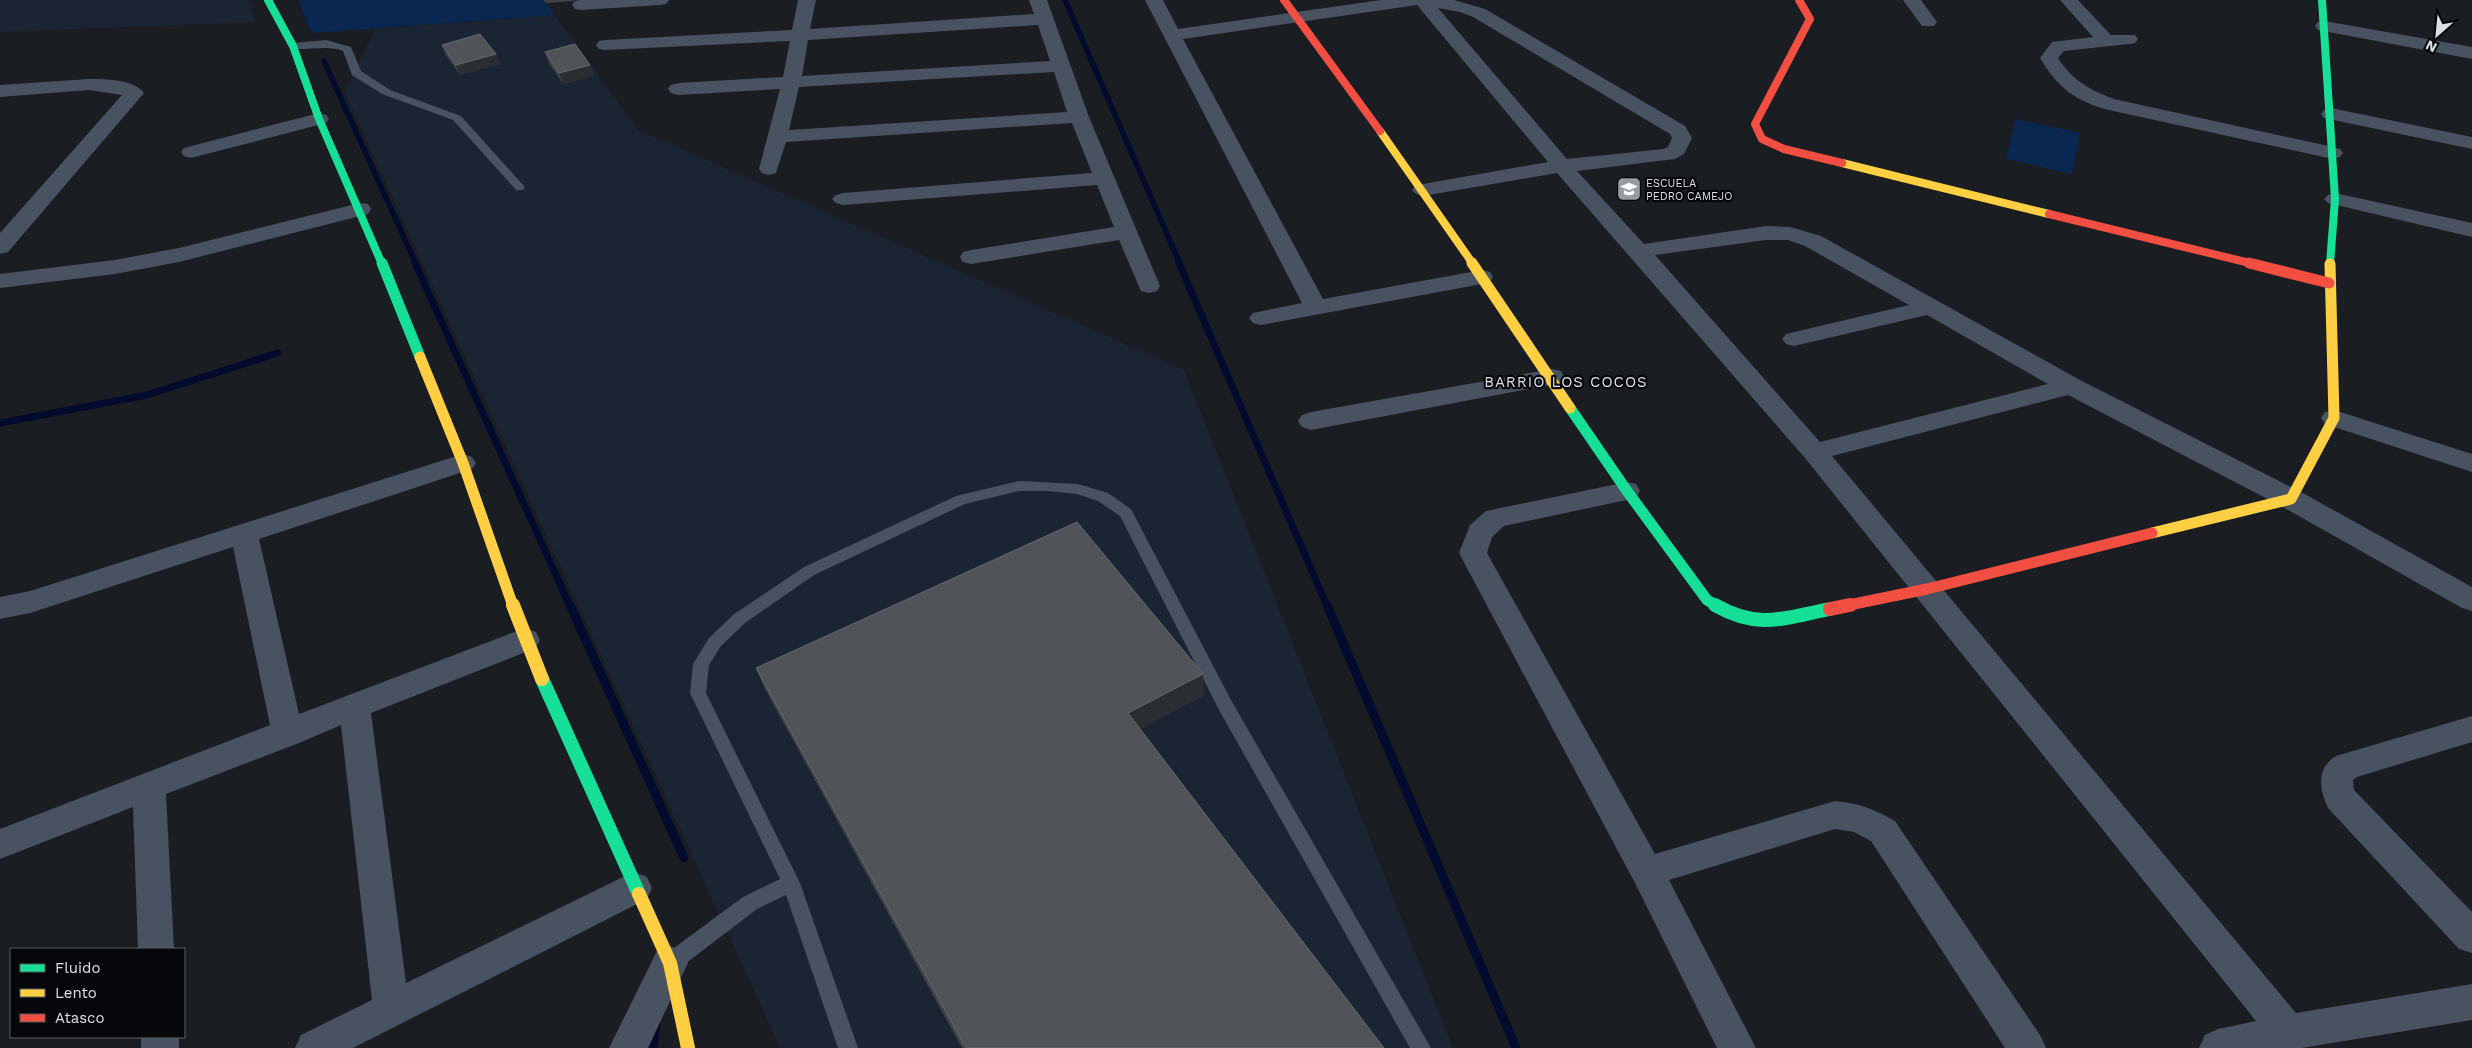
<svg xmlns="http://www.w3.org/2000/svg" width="2472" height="1048" font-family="'Work Sans',sans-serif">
<rect width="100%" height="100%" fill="#1a1d22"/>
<path fill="#1b2432" d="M0,0H248L256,22L0,32Z
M555,15L638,130L1184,370L1453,1048H780L345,93L375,29Z"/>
<path fill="#092751" d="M298,0H543L555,15L312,33Z
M2016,119L2080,133L2072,174L2006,159Z"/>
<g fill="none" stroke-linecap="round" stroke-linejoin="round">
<path stroke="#020b2d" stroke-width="5.5" d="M1065,0L1180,264
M324,61L416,264"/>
<path stroke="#020b2d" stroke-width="7" d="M415,263L570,606
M1179,263L1327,606
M0,423L147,395L278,353"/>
<path stroke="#020b2d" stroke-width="9" d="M570,605L684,858
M1327,605L1516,1048
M653,1048L656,1025"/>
<path fill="#485261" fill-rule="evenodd" d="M326,40L351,47L361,71L390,90L461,116L524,186V190H516L453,120L382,94L352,75L343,51C327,43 297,54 288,46L293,43Z
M1019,481L1078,484L1108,493L1131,509L1231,700L1431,1048H1410L1219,710L1120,516L1098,501L1077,494L1047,491H1019L965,504L814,575L745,623L721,646L709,665L706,693L800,883L858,1048H838L786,895L757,909L677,970L670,972L663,970L660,963L663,956L743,897L780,879L690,693L693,664L709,638L733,615L804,567L956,496Z"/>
<path fill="#485261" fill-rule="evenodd" d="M580,0H669L666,4L660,5L581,10L575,9L572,5L575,1Z
M798,0H816L810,29L1034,14L1029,0H1047L1089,117L1160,286L1157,291L1149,293L1141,291L1119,240L971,264L963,262L960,257L963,252L971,250L1114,227L1097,185L843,205L836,203L832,199L836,195L843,193L1092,173L1072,123L786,142L776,173L769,175L762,173L759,169L780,89L678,95L671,93L668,89L671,85L678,83L783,77L790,41L605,50L599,49L596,45L599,41L605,40L792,30ZM1038,25L1050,61L802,76L808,40ZM1054,72L1067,112L789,130L799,87Z
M1145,0H1163L1178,29L1381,0H1454L1485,9L1685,126L1692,138L1684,154L1675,159L1577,171L1644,244L1766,226L1790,227L1821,236L2080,380L2301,492L2472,587V611L2462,608L2281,506L2068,395L1832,456L2296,1013L2472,984V1020L2302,1048H2199L2205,1035L2218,1029L2256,1021L1805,458L1557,173L1423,196L1416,194L1412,190L1416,186L1423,184L1548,162L1417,5L1183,39L1323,299L1482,270L1490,272L1493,277L1490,282L1482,284L1261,325L1253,323L1249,318L1253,313L1302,303ZM1438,8L1460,12L1473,17L1670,134L1672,138L1668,147L1663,149L1567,159ZM1766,240H1788L1805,246L1909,305L1786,334L1782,339L1786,344L1794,346L1927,315L2048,384L1820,442L1655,255Z
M1903,0H1921L1937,22L1934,26H1922Z
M2060,0H2078L2111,35H2135L2138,39L2135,43L2129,44L2064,51L2058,58C2073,81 2090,90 2114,99L2333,147L2340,149L2343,153L2340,157L2333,159L2109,110C2075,101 2058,88 2040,58L2052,42L2093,37Z
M2324,21L2472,47V59L2318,30L2315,26L2318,22Z
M89,79C104,79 134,79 144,93L8,252L0,254V233L122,95L89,90L0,97V85Z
M2331,108L2472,137V149L2324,118L2321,114L2324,110Z
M319,113L326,115L329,119L326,123L191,158L184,156L181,152L184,148Z
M2335,193L2472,223V237L2328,203L2324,199L2328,195Z
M360,203L368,204L371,209L368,214L179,262L115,274L0,288V274L115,260L179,248Z
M1552,369L1561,371L1564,377L1561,383L1311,430L1302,427L1298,421L1302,415L1311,412Z
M2334,410L2472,454V472L2325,424L2321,418L2325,412Z
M463,454L472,457L476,463L472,469L259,539L299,714L525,628L536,632L540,640L536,648L371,713L406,983L623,877L635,872L647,877L652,888L647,899L353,1048H295L301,1035L372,1000L341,725L299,743L166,794L174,949H138L133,807L0,859V829L270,725L233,547L30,613L0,619V597L30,591Z
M1627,482L1636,484L1640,491L1636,498L1504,526L1492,537L1487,553L1655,854L1835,801C1858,803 1874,809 1895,821L2040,1035L2046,1048H2005L1871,841L1854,832L1835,829L1669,880L1756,1048H1717L1635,883L1459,553L1470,525L1486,511Z
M2472,716V742L2357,777L2353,780L2354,790L2472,912V953L2459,949L2328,808C2320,790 2315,769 2336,756Z
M670,946L683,951L688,963L648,1048H609L657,951Z
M141,1037H179V1048H141Z"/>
<path stroke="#16e098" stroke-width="8" d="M268,0L293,46L319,119L382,264
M2322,0L2335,199L2330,264"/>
<path stroke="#16e098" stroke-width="11" d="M382,263L420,357
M1570,408L1627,491L1707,600L1717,606"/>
<path stroke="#16e098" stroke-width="14" d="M1715,605C1758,630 1784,618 1830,609
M542,679L639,894"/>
<path stroke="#ffcf43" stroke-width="8" d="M1380,131L1473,264
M1842,163L2049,214"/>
<path stroke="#ffcf43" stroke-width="11" d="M1472,263L1570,408
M420,357L463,463L513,606
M2152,533L2291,499L2334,418L2330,264"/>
<path stroke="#ffcf43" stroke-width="14" d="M513,605L542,679
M639,894L670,963L688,1048"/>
<path stroke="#f24e42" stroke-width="8" d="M1284,0L1380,131
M1799,0L1810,19L1755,124L1762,139L1784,149L1842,163
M2049,214L2254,264"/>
<path stroke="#f24e42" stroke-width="11" d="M2249,263L2329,283
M1844,606L1927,589L2152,533"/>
<path stroke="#f24e42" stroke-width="14" d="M1830,609L1850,605"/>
</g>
<path fill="#404347" d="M543,0H575L573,1L546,3Z
M442,45L496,54L500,64L460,75L446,55Z
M545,52L590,65L594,75L563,84L549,63Z
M756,668L1204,695L1140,729L1384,1048H962L765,689Z"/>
<path fill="#2a2d31" d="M496,54L500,64L460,75L456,65Z
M590,65L594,75L563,84L559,73Z
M1203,674L1204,695L1130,735L1128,713Z"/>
<path fill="#505458" stroke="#666a6e" d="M480,34L496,54L456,65L442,45Z
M575,44L590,65L559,73L545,52Z
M1077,522L1203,674L1128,713L1384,1048H966L756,668Z"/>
<defs>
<symbol id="school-square" viewBox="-11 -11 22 22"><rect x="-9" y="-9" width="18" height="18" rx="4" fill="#979ca1" stroke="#05070a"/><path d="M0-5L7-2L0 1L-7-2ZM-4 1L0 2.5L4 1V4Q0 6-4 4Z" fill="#fff"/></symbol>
</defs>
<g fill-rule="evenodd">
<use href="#school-square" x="1615" y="175" width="28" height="28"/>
</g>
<g text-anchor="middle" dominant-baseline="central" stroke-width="4.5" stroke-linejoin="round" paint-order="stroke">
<g font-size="11" fill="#dbe0e6" stroke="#05070a" text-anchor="start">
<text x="1646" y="183">ESCUELA<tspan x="1646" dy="13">PEDRO CAMEJO</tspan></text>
</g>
<g font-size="15" letter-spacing="1" fill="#dbe0e6" stroke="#05070a">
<text x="1566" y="382">BARRIO LOS COCOS</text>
</g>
</g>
<rect x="10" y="948" width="175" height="90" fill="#05070a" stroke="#5b5e62"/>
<rect x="20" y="964" width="25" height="8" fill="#16e098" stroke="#5b5e62"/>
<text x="55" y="973" font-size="15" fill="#dbe0e6">Fluido</text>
<rect x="20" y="989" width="25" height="8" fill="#ffcf43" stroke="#5b5e62"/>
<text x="55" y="998" font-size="15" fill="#dbe0e6">Lento</text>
<rect x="20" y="1014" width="25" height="8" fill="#f24e42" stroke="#5b5e62"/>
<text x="55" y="1023" font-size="15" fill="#dbe0e6">Atasco</text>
<g transform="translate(2437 35) rotate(207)" stroke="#05070a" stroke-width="4" paint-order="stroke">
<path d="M0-4L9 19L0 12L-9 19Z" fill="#dbe0e6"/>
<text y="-8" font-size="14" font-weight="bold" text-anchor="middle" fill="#dbe0e6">N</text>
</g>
</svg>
